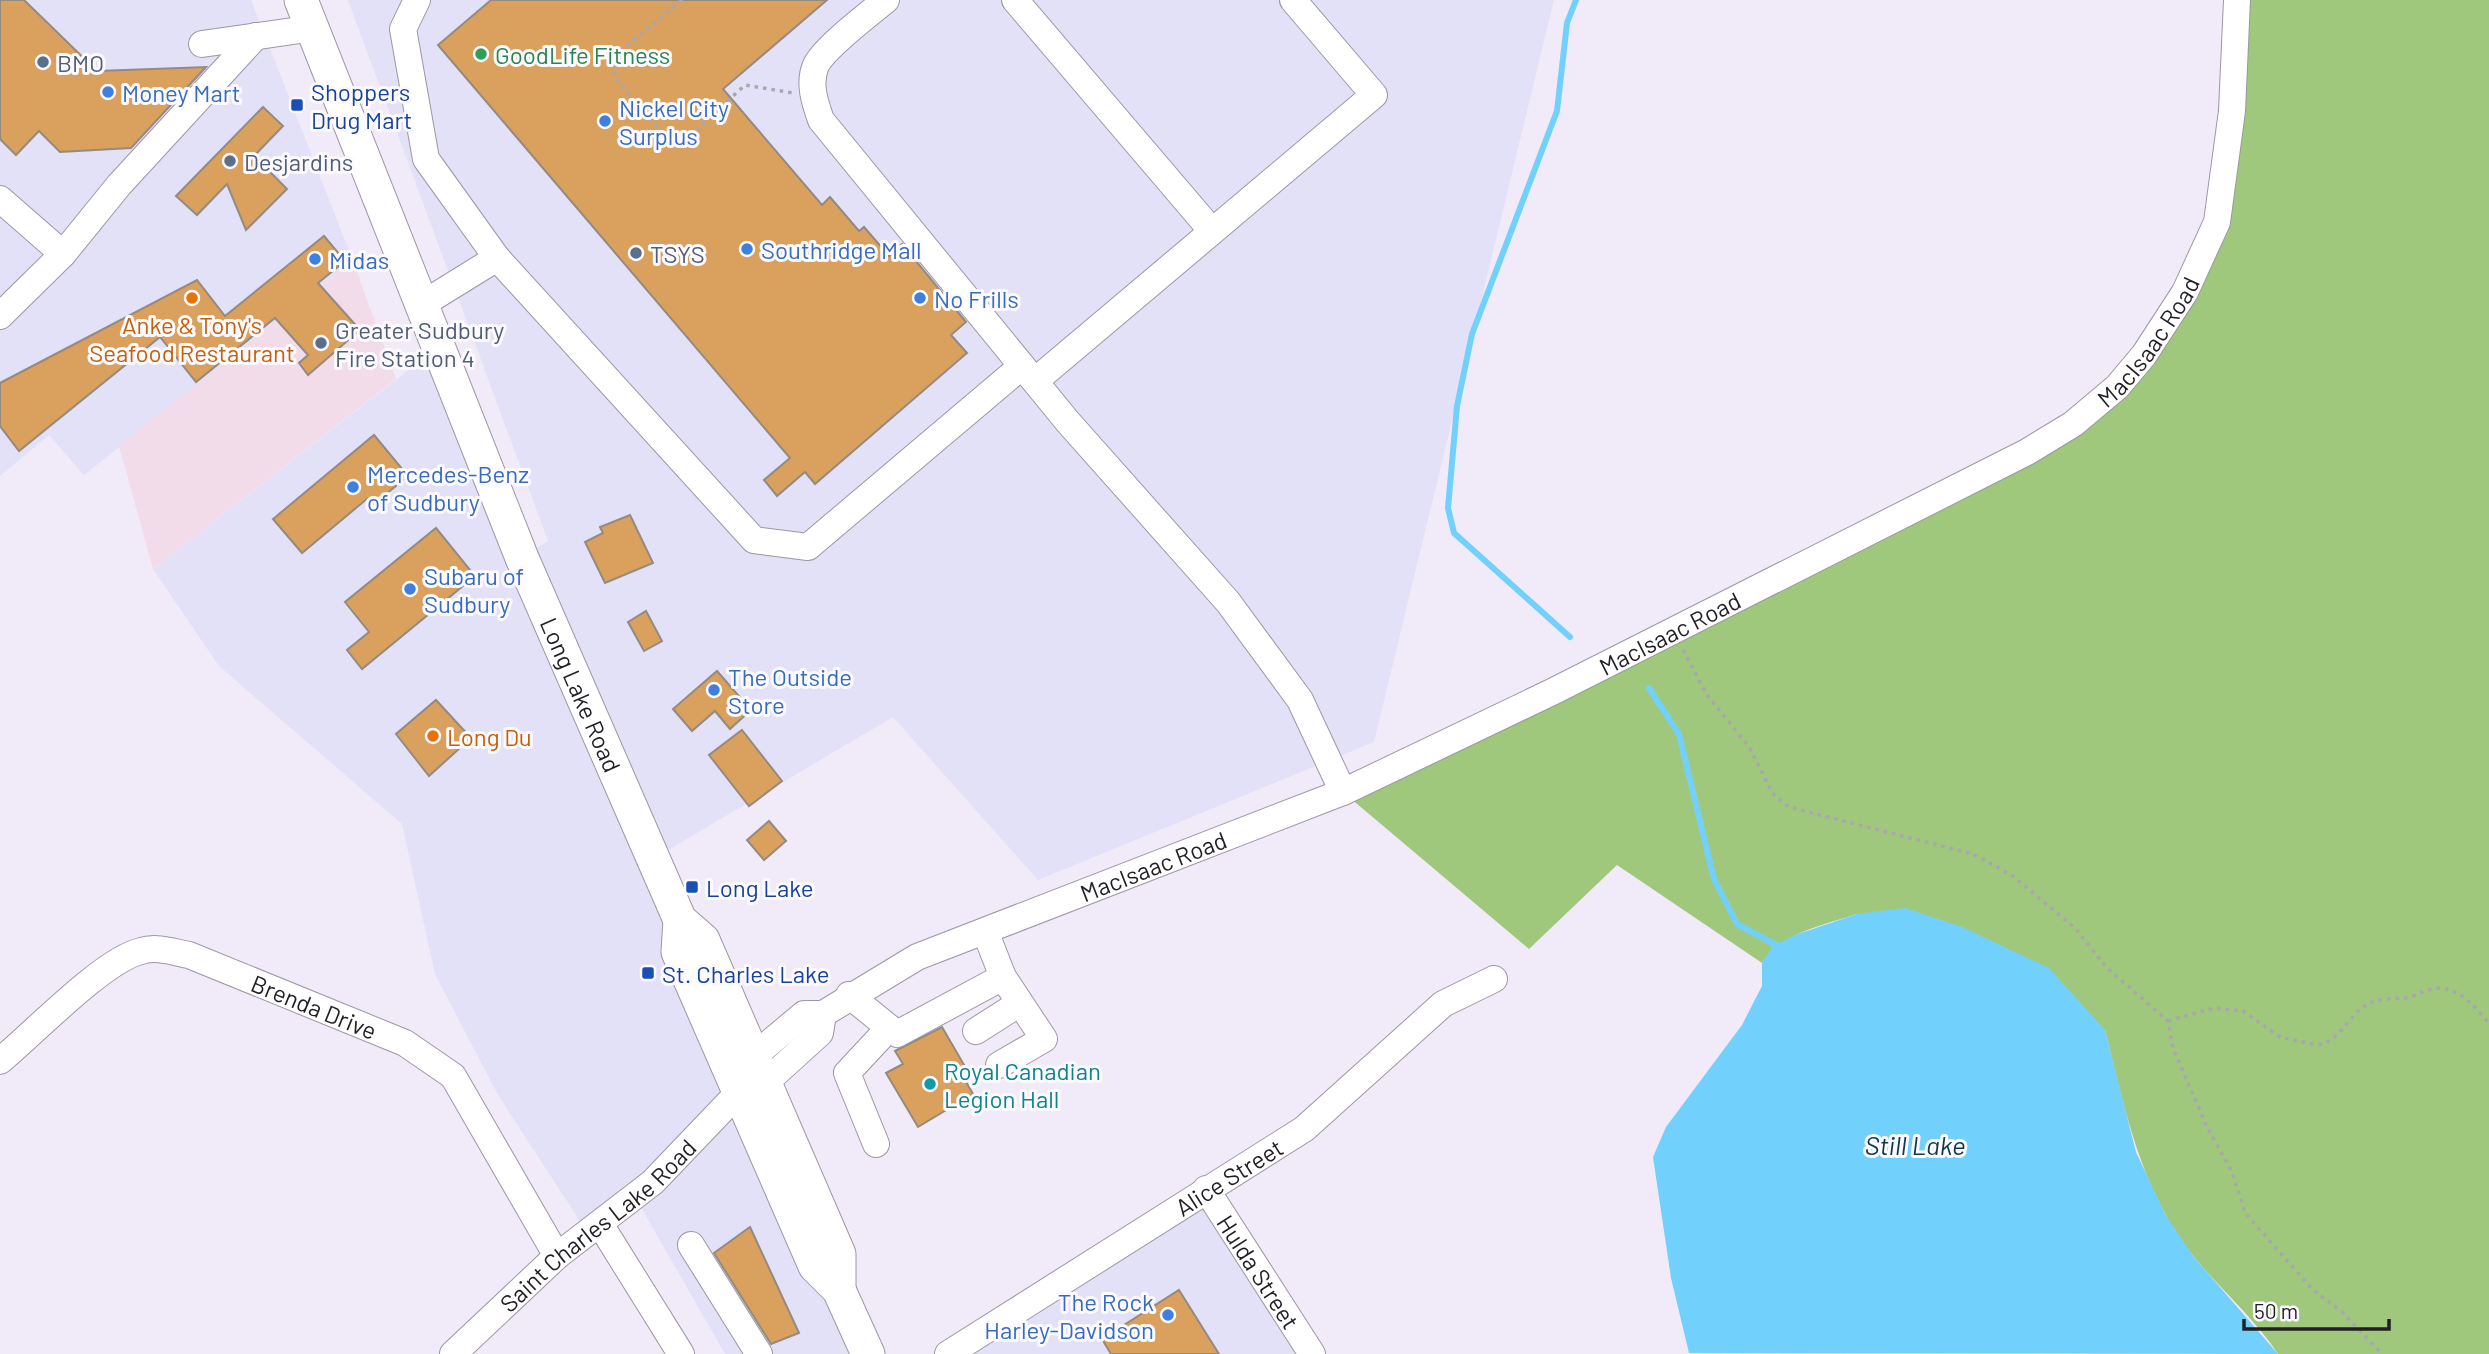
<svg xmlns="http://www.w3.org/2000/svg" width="2489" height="1354" font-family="Barlow,sans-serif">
<rect width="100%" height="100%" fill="#f1eaf8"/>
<path fill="#e3e1f7" d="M0,0H251L353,261L84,475L49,435L0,476Z
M348,0H1554L1374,742L1038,880L893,717L653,859L869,1354H725L635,1197L587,1232L498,1095L435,974L402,824L219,666L153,569L438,347L522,558L548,541Z
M1206,1189L1312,1354H949Z"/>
<path fill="#f3dce9" d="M353,261L396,379L153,569L119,446Z"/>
<path fill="#a0c87d" d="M2237,0H2489V1354H2278C2255,1319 2221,1290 2194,1257C2141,1192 2125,1110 2105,1030L1857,914C1824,925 1781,933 1762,963L1617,865L1529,949L1343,792L1859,535L2117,387L2217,222Z"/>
<path fill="#72d0fd" d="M1905,908L1962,927L2049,968L2105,1030L2136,1152L2165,1214L2193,1256L2278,1354L1689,1353L1671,1278L1653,1157L1666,1127L1742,1025L1762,986V963L1772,947L1795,935L1857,914Z"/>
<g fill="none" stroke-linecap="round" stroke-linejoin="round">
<path stroke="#72d0fd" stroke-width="6" d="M1570,637L1454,533L1448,508L1457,406L1472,334L1557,111L1567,23L1576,0
M1649,688L1679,734L1714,879L1737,924L1778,946"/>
</g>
<path fill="#daa05d" stroke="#948a80" stroke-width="2" d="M0,0H24L97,71L206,67L131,148L60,152L39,131L16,155L0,139Z
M491,0H827L723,89L822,205L830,197L859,231L864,227L889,256L902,244L966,322L951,335L967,353L815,484L805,472L777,496L764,480L790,458L438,45Z
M263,107L283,126L254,156L287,189L246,230L227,184L197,215L176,196Z
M324,236L345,261L318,283L360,330L308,375L299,363L308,355L275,318L196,382L160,337L19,451L0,426V383L197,280L225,316Z
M374,435L408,476L374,504L368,498L302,553L273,519Z
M630,515L653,563L605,583L585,542L603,533L600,527Z
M436,528L475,576L362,669L347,650L369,632L345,602Z
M646,611L662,641L644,651L628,622Z
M717,671L751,710L730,729L715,711L692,731L673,709Z
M436,700L471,738L429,776L396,734Z
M742,730L782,781L749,806L709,755Z
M769,821L786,841L764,860L747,840Z
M942,1027L967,1070L961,1073L973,1094L918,1127L886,1073L903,1064L895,1051Z
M750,1227L799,1333L771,1344L714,1253Z
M1179,1290L1219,1354H1111L1102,1339Z"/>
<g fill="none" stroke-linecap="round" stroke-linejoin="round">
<defs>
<g id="minor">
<path d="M417,0L403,29L426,159L497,258L421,305"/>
<path d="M886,0C869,14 825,47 816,65C808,83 815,103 821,120L1068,422L1228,602L1300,700L1343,792"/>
<path d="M1015,0L1212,231"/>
<path d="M202,44L314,28"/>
<path d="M0,199L63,254"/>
<path d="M497,258L754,540L808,547L1022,366"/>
<path d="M0,316L63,254L119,185L256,36"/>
<path d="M1035,381L1374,95L1293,0"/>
<path d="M849,995L897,1034L1003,977L985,931"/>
<path d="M976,1031L1020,1003"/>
<path id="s1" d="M0,1061C33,1034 103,960 141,951C157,946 173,952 189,955L405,1043L453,1076L557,1256"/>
<path d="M999,1065L1044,1039L1003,977"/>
<path d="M748,1088L766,1082L820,1033L823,1014"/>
<path d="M876,1144L847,1073L889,1028"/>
<path id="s2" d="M1206,1189L1312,1354"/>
<path d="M600,1224L681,1354"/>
<path d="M691,1245L759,1354"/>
<path id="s3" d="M453,1354L557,1256L653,1182L740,1091L755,1055L804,1014H823L917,957L1343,792L1554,691L2027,452L2073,424L2117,387L2144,355L2185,292L2217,222L2232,111L2237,0"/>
<path id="s4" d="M948,1354L1304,1129L1443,1004L1494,979"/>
</g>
<g id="major">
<path id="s5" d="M301,0L522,558L680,920L703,940L839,1254V1290"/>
<path d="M680,920L678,952L815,1266L839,1290L868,1354"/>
</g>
</defs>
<use href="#minor" stroke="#9d96a3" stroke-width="28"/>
<use href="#major" stroke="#9d96a3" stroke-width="35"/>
<path stroke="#aba5b0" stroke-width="3.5" stroke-dasharray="3.5 5" stroke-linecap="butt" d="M682,0L617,55L614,76L676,149L745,85L793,93
M1683,650L1707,695L1750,748L1772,793L1789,807L1973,854L2013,876L2076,929L2106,967L2168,1021L2173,1048L2207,1127L2231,1170L2246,1214L2312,1289L2342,1312L2382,1354
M2168,1021L2214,1008L2243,1011L2280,1037L2317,1045C2337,1043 2348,1018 2363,1007C2375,998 2391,999 2405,998C2414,997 2422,991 2431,989C2457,984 2473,1005 2489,1023"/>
<use href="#minor" stroke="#fff" stroke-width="26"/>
<use href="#major" stroke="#fff" stroke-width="33"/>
</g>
<circle fill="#2e9e5b" stroke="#fcfaff" stroke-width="2.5" cx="481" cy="54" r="7"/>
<g fill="#5c6f8a" stroke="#fcfaff" stroke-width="2.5">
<circle cx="43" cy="62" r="7"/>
<circle cx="230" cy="161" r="7"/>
<circle cx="636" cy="253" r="7"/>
<circle cx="321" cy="343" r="7"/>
</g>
<g fill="#3f7fe0" stroke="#fcfaff" stroke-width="2.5">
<circle cx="108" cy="92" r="7"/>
<circle cx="605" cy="121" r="7"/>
<circle cx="747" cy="249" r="7"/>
<circle cx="315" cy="259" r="7"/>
<circle cx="920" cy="298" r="7"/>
<circle cx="353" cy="487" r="7"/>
<circle cx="410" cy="589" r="7"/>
<circle cx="714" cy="690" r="7"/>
<circle cx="1168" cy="1315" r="7"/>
</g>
<g fill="#1a4fb4" stroke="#fcfaff" stroke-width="2.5">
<rect x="290" y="98" width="14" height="14" rx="3.5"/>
<rect x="685" y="880" width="14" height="14" rx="3.5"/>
<rect x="641" y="966" width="14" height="14" rx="3.5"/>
</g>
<g fill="#e8710a" stroke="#fcfaff" stroke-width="2.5">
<circle cx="192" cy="298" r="7"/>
<circle cx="433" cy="736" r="7"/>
</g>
<circle fill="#0f9aa8" stroke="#fcfaff" stroke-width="2.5" cx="930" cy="1084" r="7"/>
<g text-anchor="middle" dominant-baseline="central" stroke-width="6" stroke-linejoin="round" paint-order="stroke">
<g font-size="24" fill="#27864d" stroke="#fcfaff" text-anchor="start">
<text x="495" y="54">GoodLife Fitness</text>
</g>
<g font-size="24" fill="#4e5e75" stroke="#fcfaff" text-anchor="start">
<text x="57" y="62">BMO</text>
<text x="244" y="161">Desjardins</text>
<text x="650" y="253">TSYS</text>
<text x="335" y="329">Greater Sudbury<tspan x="335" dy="28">Fire Station 4</tspan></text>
</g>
<g font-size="24" fill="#164399" stroke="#fcfaff" text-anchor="start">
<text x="311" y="91">Shoppers<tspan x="311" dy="28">Drug Mart</tspan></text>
<text x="706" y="887">Long Lake</text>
<text x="662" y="973">St. Charles Lake</text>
</g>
<g font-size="24" fill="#366cbe" stroke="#fcfaff" text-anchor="start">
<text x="122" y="92">Money Mart</text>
<text x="619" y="107">Nickel City<tspan x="619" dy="28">Surplus</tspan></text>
<text x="761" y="249">Southridge Mall</text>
<text x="329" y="259">Midas</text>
<text x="934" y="298">No Frills</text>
<text x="367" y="473">Mercedes-Benz<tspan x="367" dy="28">of Sudbury</tspan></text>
<text x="424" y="575">Subaru of<tspan x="424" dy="28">Sudbury</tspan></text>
<text x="728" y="676">The Outside<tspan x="728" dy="28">Store</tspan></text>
<text x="1154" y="1301" text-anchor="end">The Rock<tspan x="1154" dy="28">Harley-Davidson</tspan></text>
</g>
<g font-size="24" fill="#c56008" stroke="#fcfaff">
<text x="192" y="324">Anke &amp; Tony's<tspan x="192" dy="28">Seafood Restaurant</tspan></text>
<text x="447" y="736" text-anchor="start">Long Du</text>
</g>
<g font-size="24" fill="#211f24" stroke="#fcfaff">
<text stroke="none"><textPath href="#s3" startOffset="2009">MacIsaac Road</textPath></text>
<text stroke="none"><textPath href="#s3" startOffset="1442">MacIsaac Road</textPath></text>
<text stroke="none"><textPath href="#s5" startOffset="749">Long Lake Road</textPath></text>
<text stroke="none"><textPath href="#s3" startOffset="875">MacIsaac Road</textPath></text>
<text stroke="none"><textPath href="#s1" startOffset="364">Brenda Drive</textPath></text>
<text stroke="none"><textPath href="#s4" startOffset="332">Alice Street</textPath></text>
<text stroke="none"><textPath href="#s3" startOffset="194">Saint Charles Lake Road</textPath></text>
<text stroke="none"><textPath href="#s2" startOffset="98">Hulda Street</textPath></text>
</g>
<g font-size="24" fill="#0d838f" stroke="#fcfaff" text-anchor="start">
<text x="944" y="1070">Royal Canadian<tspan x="944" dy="28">Legion Hall</tspan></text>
</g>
<g font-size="26" font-style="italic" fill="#0f394b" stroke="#fcfaff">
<text x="1915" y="1144">Still Lake</text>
</g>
</g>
<path d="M2244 1319v10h145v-10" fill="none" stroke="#211f24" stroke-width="3.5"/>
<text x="2254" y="1319" font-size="21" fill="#211f24" stroke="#fcfaff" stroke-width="5" paint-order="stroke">50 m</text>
</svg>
